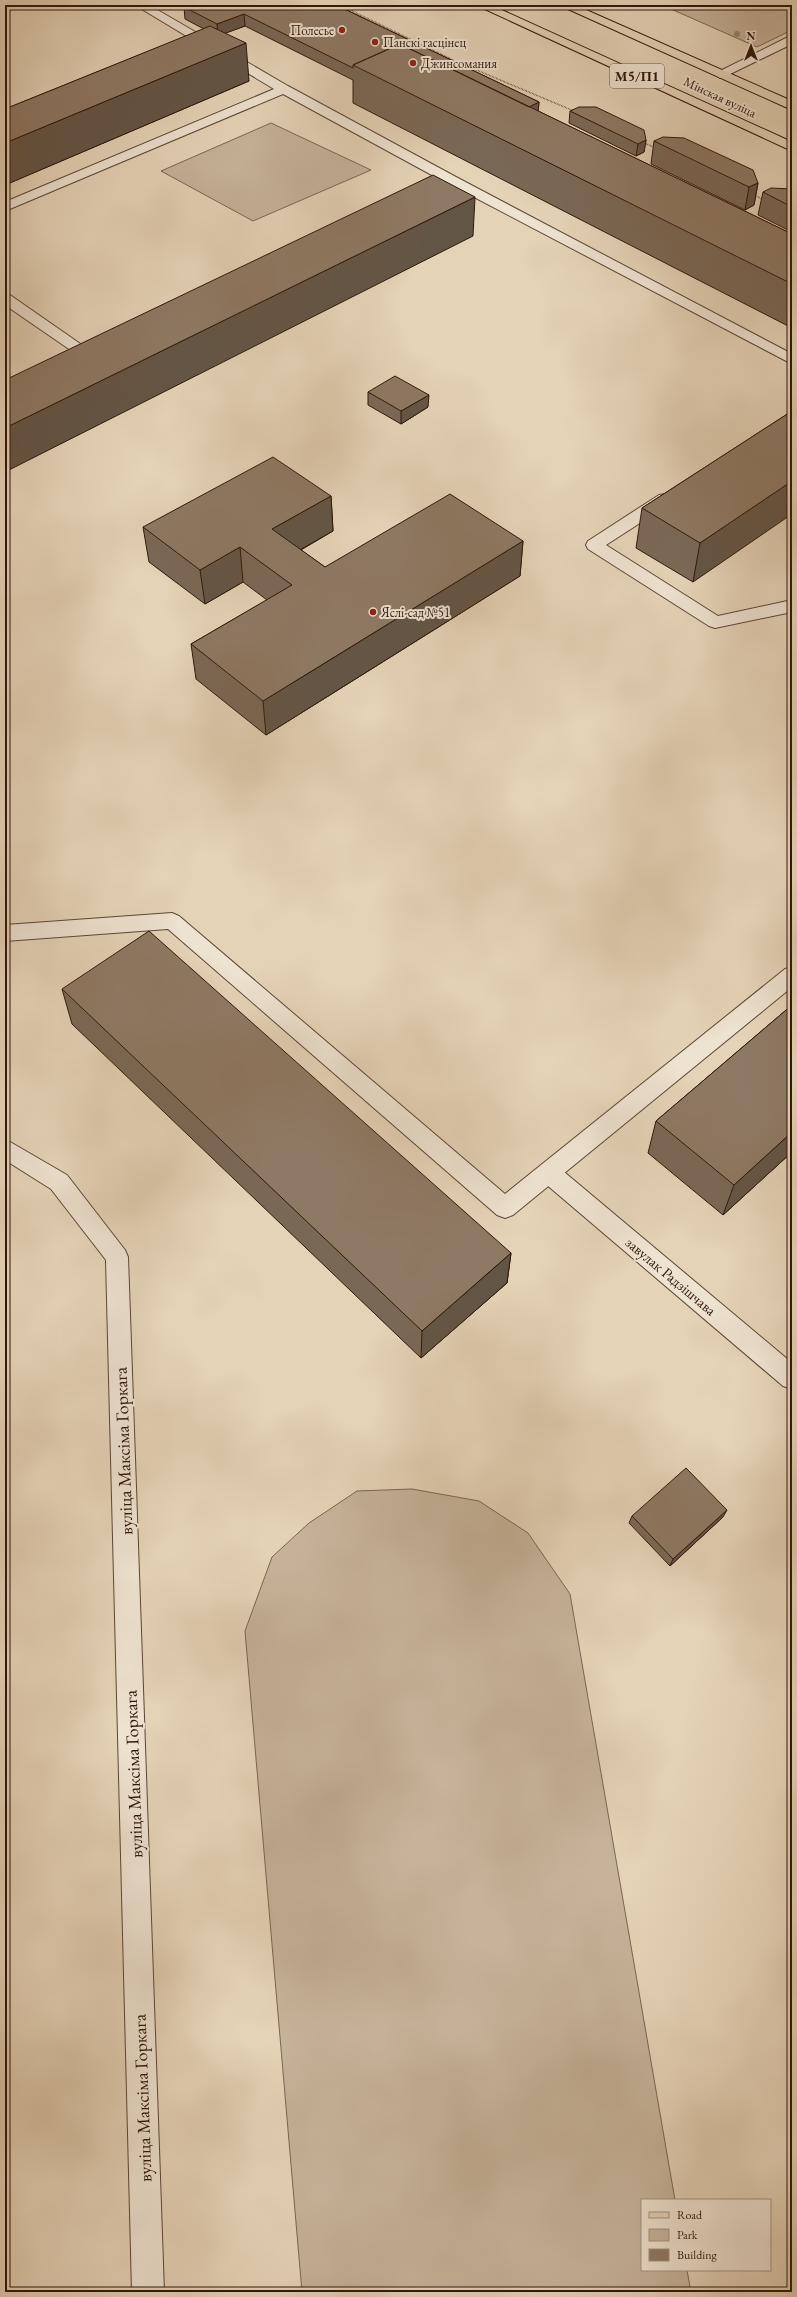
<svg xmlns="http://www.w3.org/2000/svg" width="797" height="2297" font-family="'EB Garamond',serif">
<rect width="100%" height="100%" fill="#e5d3b7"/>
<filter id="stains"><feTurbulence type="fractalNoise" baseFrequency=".005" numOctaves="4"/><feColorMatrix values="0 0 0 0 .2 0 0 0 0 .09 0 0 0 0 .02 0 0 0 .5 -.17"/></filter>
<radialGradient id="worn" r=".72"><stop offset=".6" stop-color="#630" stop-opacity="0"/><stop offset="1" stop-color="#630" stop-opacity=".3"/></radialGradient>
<path fill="#c6b39a" stroke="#7a6552" d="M662,5H792V30L757,47Z
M271,123L371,170L253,221L161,171Z
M412,1489L479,1501L528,1533L570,1594L675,2200H642V2270H687L691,2292H302L245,1631L272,1557L309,1523L357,1491Z"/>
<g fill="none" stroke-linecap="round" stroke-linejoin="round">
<defs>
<path id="lane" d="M135,5H149L288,86L456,177L792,354V364L451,185L424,198H414L412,195L414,192L441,180L283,94L5,211V202L274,89Z
M5,294L10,295L92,352L94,355L92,358H82L5,305Z
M665,494L671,495L673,499L671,503L606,545L718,616L792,600V612L715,628L709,626L588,549L586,545L588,541L659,495Z
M172,913L179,916L505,1194L785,969L792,967V987L513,1215L505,1218L497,1215L168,929L5,941V925Z"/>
<path id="street" d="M792,35V44L724,77L720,78L714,74Z
M5,1139L67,1175L125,1250L128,1257L164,2292H132L106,1260L51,1189L5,1160Z
M549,1163L557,1166L792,1363V1389L783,1386L541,1180L538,1173L541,1166Z"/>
<path id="primary" d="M476,5H491L792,142V151Z
M559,5H575L792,101V110Z"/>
</defs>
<use href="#lane" stroke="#5c4635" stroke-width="2"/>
<use href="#street" stroke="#5c4635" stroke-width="2"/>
<use href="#primary" stroke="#2f170a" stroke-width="2"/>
<path stroke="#2f170a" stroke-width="1.5" stroke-dasharray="0.5 1" stroke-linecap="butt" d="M340,5L455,61L574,111
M642,142L656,148
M754,195L764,200"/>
<use href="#lane" fill="#eee2d0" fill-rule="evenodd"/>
<use href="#street" fill="#eee2d0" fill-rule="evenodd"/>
<use href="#primary" fill="#e5d3b7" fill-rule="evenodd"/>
</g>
<circle fill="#9a8570" cx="737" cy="34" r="3"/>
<path fill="#7a6856" stroke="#2f170a" d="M336,5L539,102L538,111L792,234V328L353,103V80L245,26L225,33L249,81L5,185V109L204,29L185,19L184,7Z
M570,111L646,140L644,152L636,156L569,123Z
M654,141L758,183L754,205L745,210L651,164Z
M792,189V232L758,215L763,192Z
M368,392L428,407L401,424L368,405Z
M792,411L693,582L636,548L642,508Z
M331,496L333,531L301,550L325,567L523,541L520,576L266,735L196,679L191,644L267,600L243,582L205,604L149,562L143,527Z
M62,989L511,1253L507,1283L421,1358L72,1024Z
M792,1005V1152L723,1215L648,1153L656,1121Z
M632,1516L723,1517L670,1566L629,1523Z"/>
<path fill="#635546" stroke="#2f170a" d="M244,14L245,26L218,36L217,24Z
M246,43L249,81L5,185V143Z
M539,102L538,115L501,120Z
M646,140L644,152L636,156L638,144Z
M758,183L754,205L745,210L749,187Z
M475,197L473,236L5,472V428Z
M429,395L428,407L401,424V411Z
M792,481V514L693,582L700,543Z
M331,496L333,531L275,564L272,529Z
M523,541L520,576L266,735L263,701Z
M240,547L243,582L205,604L200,570Z
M792,1132V1152L723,1215L734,1185Z
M511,1253L507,1283L421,1358L422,1331Z
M727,1510L723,1517L670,1566L673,1559Z"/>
<path fill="#8e7964" stroke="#2f170a" d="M190,5H336L539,102L529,107L400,44L353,65V68L244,14L217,24L184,7Z
M210,26L246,43L5,143V109Z
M400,44L792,234V284L353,65Z
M579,107H596L644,130L646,140L638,144L570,111Z
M663,137L684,138L753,170L758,183L749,187L654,141Z
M433,175L475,197L5,428V380Z
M771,188L792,189V207L763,192Z
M395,376L429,395L401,411L368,392Z
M792,411V481L700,543L642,508Z
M273,457L331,496L272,529L325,567L450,494L523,541L263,701L191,644L292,585L240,547L200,570L143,527Z
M149,931L511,1253L422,1331L62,989Z
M792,1005V1132L734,1185L656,1121Z
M686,1468L727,1510L673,1559L632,1516Z"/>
<g fill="#8f2418" stroke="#eee2d0" stroke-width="1.5">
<circle cx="342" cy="30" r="4"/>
<circle cx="375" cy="42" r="4"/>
<circle cx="413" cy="63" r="4"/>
<circle cx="373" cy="612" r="4"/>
</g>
<g text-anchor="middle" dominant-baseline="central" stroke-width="4" stroke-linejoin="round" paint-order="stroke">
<g font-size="13" fill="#2f170a" stroke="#eee2d0" text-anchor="start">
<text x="334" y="30" text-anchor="end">Полесье</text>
<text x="383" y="42">Панскі гасцінец</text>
<text x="421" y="63">Джинсомания</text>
<text x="381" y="612">Яслі-сад №51</text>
</g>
<g font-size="13" fill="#2f170a" stroke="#eee2d0">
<text transform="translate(720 97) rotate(25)">Мінская вуліца</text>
</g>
<rect fill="#eee2d0" stroke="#685445" stroke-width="1" x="610" y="64" width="54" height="24" rx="3"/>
<g font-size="14" font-weight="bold" fill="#2f170a">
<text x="637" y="76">М5/П1</text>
</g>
<g font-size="15" fill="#2f170a" stroke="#eee2d0">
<text transform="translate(671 1276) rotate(40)">завулак Радзішчава</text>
</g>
<g font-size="18" fill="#2f170a" stroke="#eee2d0">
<text transform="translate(123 1451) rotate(-92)">вуліца Максіма Горкага</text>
<text transform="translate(133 1774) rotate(-92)">вуліца Максіма Горкага</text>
<text transform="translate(142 2098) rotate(-92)">вуліца Максіма Горкага</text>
</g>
</g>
<rect width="797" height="2297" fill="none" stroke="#e5d3b7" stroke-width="20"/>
<rect x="6" y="6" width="785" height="2285" fill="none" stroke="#2f170a" stroke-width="2"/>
<rect x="10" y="10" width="777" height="2277" fill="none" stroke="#2f170a"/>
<rect x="641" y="2199" width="130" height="72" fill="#eee2d0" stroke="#a29181"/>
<rect x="649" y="2212" width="20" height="6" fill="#e5d3b7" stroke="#a29181"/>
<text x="677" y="2219" font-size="12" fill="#2f170a">Road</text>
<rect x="649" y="2229" width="20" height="12" fill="#c6b39a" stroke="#a29181"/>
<text x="677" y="2239" font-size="12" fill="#2f170a">Park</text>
<rect x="649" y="2249" width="20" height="12" fill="#8e7964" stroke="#a29181"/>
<text x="677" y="2259" font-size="12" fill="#2f170a">Building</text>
<g transform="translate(751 46)" stroke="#eee2d0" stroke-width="3" paint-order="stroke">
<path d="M0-3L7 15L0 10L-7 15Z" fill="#2f170a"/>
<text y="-6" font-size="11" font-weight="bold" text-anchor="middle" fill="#2f170a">N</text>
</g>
<rect width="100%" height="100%" filter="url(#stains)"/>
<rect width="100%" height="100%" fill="url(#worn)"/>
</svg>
